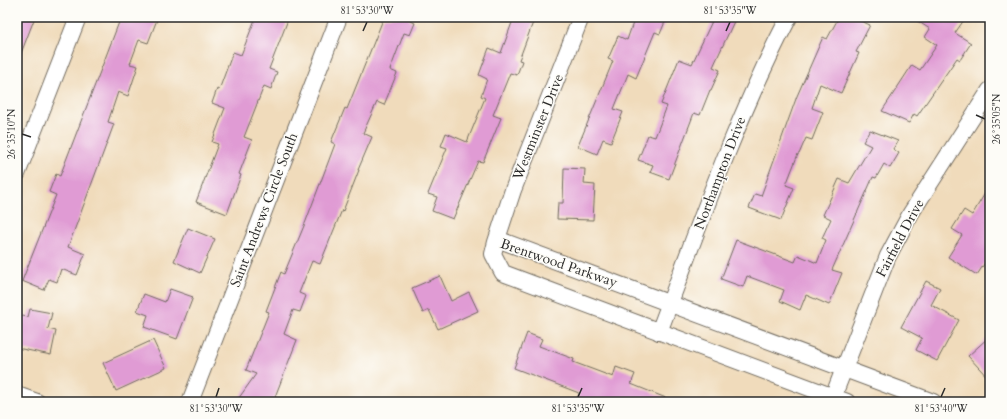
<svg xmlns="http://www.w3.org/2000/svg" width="1007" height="419" font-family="Cardo,serif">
<rect width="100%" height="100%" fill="#fdfcf7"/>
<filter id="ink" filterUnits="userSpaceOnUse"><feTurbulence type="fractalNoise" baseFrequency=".025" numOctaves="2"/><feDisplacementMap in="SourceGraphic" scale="8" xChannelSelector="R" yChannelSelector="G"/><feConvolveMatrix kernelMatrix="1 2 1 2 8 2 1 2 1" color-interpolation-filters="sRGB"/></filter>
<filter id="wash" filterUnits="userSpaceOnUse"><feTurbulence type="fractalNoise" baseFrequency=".012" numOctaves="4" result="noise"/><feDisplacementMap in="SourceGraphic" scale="16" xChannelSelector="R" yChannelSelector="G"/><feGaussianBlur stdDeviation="0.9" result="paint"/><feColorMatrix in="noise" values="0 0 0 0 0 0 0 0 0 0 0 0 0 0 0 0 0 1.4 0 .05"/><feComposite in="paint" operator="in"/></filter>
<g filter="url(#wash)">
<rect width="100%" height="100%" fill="#f0dbbb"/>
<g id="blocks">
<path fill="#e09bd4" d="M17,17H35L18,61H17Z
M121,17H158L148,43L139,40L130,64L138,66L128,96L118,92L108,122L114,124L68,247L85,254L77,275L61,269L57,282L49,279L44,290L22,281L56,195L49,192L56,174L60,176Z
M256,17H289L269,69L277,72L271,89L264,86L244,137L252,140L239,174L241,175L227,214L196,202L218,144L212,142L225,108L212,103L217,89L219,90L233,52L241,55Z
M384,17H410L409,20L415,23L410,35L404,33L390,70L397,73L384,105L377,102L363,133L372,137L358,170H359L343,211L342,210L320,264L312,261L299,293L306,296L300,312L293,310L284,334L297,340L273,402H236L256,374L246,370L269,312L266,311L281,272L284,274L306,221L335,144L331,142L345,108L347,109Z
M514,17H535L519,60L522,61L517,75L510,73L493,115L501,118L483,162L478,161L453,219L432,211L437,197L428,194L447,148L441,146L446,133L467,142L485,98L481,96L487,79L479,75L489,48L501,53Z
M635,17H667L660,34L655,32L636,78L628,74L614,109L623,112L611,142L603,139L597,154L578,146L613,61L608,59L618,36L627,40Z
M714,17H736L713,67L720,70L711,90H710L700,115L694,113L669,179L650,172L653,165L638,160L648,135L655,137L667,106L661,104L679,59L692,64Z
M839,17H863L861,21L870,25L856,52L859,53L841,93L820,84L812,108L823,112L812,140L806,138L799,154H798L786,185L794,188L781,220L749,208L755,194L761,196L797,96L823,37L827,39Z
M911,17H966L955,33L971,43L960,60L957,58L917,116L914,114L909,123L882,111L912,65L920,70L937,45L925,37L930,29Z
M870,130L898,141L893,149L899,153L890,168L884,164L876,178L873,177L832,270L842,273L829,305L806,295L800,310L780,301L784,290L747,276L743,287L721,279L736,240L795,262L798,255L817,263L826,240L822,238L831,219L823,215L839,179L849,183L871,146L863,142Z
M564,168L585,169L584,184L595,185L593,220L557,219L558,203H563Z
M990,185V255L977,275L948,257L962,235L952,229L964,210L972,215Z
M188,228L215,239L200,273L174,261Z
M440,276L451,301L469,292L478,311L438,329L429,310L423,313L412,288Z
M926,281L940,288L931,305L959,320L937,361L916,350L922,338L901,327Z
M170,289L193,297L177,339L144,327L148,315L137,311L144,294L165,302Z
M30,309L52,313L48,329L56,331L51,355L17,348V315L28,317Z
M527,333L542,339L539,346L574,359L573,362L613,377L616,367L635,374L631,384L676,402H583L577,399L579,393L514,368Z
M990,336V380L968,356Z
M153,340L166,368L116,391L103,363Z"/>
</g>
</g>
<g filter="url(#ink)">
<use href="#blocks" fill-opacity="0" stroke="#70695d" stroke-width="1"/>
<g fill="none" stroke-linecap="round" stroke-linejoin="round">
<defs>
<path id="minor" d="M581,17L513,190L496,242L493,254L503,273L847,402
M17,174L78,17
M497,239L933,402
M659,332C699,226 736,118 789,17
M17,395L37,402
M833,397L888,256L911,213L990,90
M190,402L339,17"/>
</defs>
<use href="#minor" stroke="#70695d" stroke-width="18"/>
<use href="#minor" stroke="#fff" stroke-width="16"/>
</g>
</g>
<path fill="none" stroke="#2b2b2b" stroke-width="1.5" d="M363,31L367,22M726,31L730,22M976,115L985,119M22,134L31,137M216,397L219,388M578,397L582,388M941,397L945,388"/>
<g text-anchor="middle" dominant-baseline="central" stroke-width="3" stroke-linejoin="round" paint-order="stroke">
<g font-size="14" fill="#2b2b2b" stroke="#fdfcf7">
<text transform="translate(538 127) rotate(-68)">Westminster Drive</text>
<text transform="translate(720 173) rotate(-69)">Northampton Drive</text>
<text transform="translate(264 210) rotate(-69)">Saint Andrews Circle South</text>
<text transform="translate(900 238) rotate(-62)">Fairfield Drive</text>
<text transform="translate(559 263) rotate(19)">Brentwood Parkway</text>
</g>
</g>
<rect width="1007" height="419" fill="none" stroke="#fdfcf7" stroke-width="44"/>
<rect x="22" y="22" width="963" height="375" fill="none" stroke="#2b2b2b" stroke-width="1.5"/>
<g font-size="10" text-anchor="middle" fill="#2b2b2b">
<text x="367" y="14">81°53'30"W</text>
<text x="730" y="14">81°53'35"W</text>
<text transform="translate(996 119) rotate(-90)" y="4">26°35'05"N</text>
<text transform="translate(11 134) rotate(-90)" y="4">26°35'10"N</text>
<text x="216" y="412">81°53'30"W</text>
<text x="578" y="412">81°53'35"W</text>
<text x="941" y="412">81°53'40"W</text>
</g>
</svg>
